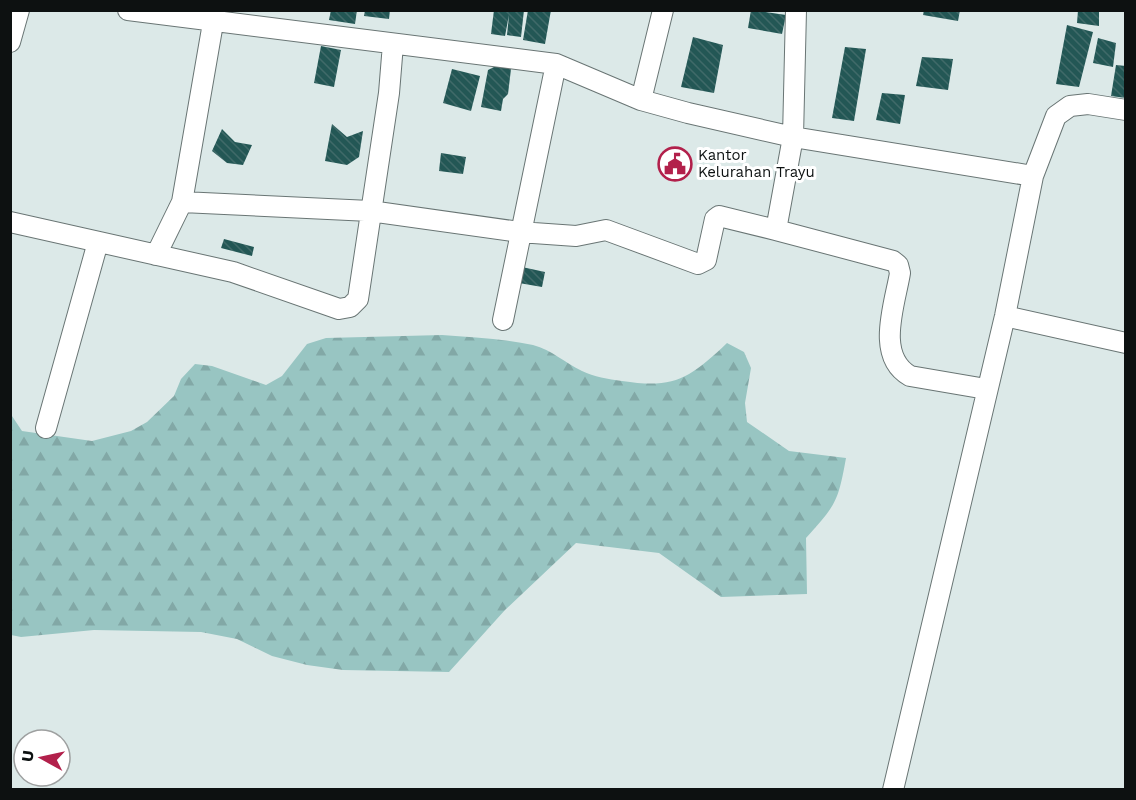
<svg xmlns="http://www.w3.org/2000/svg" width="1136" height="800" font-family="'Work Sans',sans-serif">
<defs>
<pattern id="forest-firs" width="22" height="20" patternUnits="userSpaceOnUse" patternTransform="scale(1.5)"><rect width="22" height="20" fill="#98c5c2"/><path d="M5 1l3.5 6h-7zM16 11l3.5 6h-7z" fill="#82a8a6"/></pattern>
<pattern id="building-back-hatch" width="6" height="6" patternUnits="userSpaceOnUse" patternTransform="scale(1.5)"><rect width="6" height="6" fill="#235755"/><path d="M-1 5l2 2M0 0l6 6M5-1l2 2" fill="none" stroke="#406a69"/></pattern>
</defs>
<rect width="100%" height="100%" fill="#dce9e8"/>
<path fill="url(#forest-firs)" d="M442,335C472,337 505,339 533,345C552,350 565,363 582,371C594,377 608,379 622,381C674,389 689,379 727,343L744,352L751,368L745,403L747,422L789,451L846,458C838,502 836,505 806,538L807,594L721,597L659,553L576,543L505,610L449,672L343,670L307,665L272,656L237,639L201,632L94,630L21,637L11,635L10,413L22,431L92,441L131,431L147,422L174,396L181,379L195,364L212,366L266,385L282,376L307,344L326,338Z"/>
<path fill="url(#building-back-hatch)" d="M331,10H357L355,24L329,20Z
M365,10H390L389,19L364,16Z
M494,10H524L521,37L507,35L509,15L505,36L491,34Z
M528,10H551L545,44L523,40Z
M751,10L786,15L782,34L748,28Z
M924,10H960L958,21L923,15Z
M1078,10L1099,11V26L1077,23Z
M1067,25L1093,32L1079,87L1056,84Z
M693,37L723,45L714,93L681,87Z
M1098,38L1116,43L1113,67L1093,63Z
M321,46L341,50L334,87L314,83Z
M845,47L866,49L854,121L832,118Z
M922,57L953,59L948,90L916,86Z
M502,63L511,69L508,94L503,99L501,111L481,107L488,70Z
M1116,65L1126,66V98L1111,96Z
M452,69L480,76L471,111L443,103Z
M882,93L905,95L900,124L876,120Z
M332,124L347,137L363,131L359,157L347,165L325,161Z
M222,129L235,142L252,145L243,165L227,163L212,151Z
M441,153L466,157L463,174L439,171Z
M224,239L254,247L252,256L221,248Z
M522,267L545,272L542,287L519,283Z"/>
<g fill="none" stroke-linecap="round" stroke-linejoin="round">
<defs>
<path id="minor" d="M128,10L556,64L641,100L688,113L793,137L1033,176
M796,10L793,137L776,230L893,261L898,265L900,273C895,304 875,356 910,376L986,389
M10,42L19,10
M641,100L663,10
M182,202L370,211L519,232L576,236L606,230L698,264L706,260L715,219L719,216L776,230
M10,222L233,272L339,309L350,307L358,299L389,93L393,44
M156,255L182,202L213,23
M1005,316L1126,343
M503,320L556,64
M46,428L98,242
M893,790L1005,316L1033,176L1056,116L1070,106L1088,104L1126,110"/>
</defs>
<use href="#minor" stroke="#697574" stroke-width="22"/>
<use href="#minor" stroke="#fff" stroke-width="20"/>
</g>
<defs>
<symbol id="civic-ring" viewBox="-11 -11 22 22"><circle r="9.5" fill="#fff" stroke="#b2204b" stroke-width="1.5"/><path d="M-.6-6.5H3V-4.5H.6V-3L4-1V1h2V6H-6V1h2V-1L-.6-3ZM-1.2 2.5V6h2.4V2.5Z" fill="#b2204b"/></symbol>
</defs>
<g fill-rule="evenodd">
<use href="#civic-ring" x="656" y="145" width="38" height="38"/>
</g>
<g text-anchor="middle" dominant-baseline="central" stroke-width="6" stroke-linejoin="round" paint-order="stroke">
<g font-size="15" fill="#0d1111" stroke="#fff" text-anchor="start">
<text x="698" y="155">Kantor<tspan x="698" dy="17">Kelurahan Trayu</tspan></text>
</g>
</g>
<rect width="1136" height="800" fill="none" stroke="#0d1111" stroke-width="24"/>
<g transform="translate(42 758) rotate(278)"><circle r="28" fill="#ffffff" stroke="#9ea0a0" stroke-width="1.5"/>
<path d="M0-4.5L10 22L0 15L-10 22Z" fill="#b2204b"/>
<text y="-9" font-size="16" font-weight="bold" text-anchor="middle" fill="#0d1111">U</text>
</g>
</svg>
